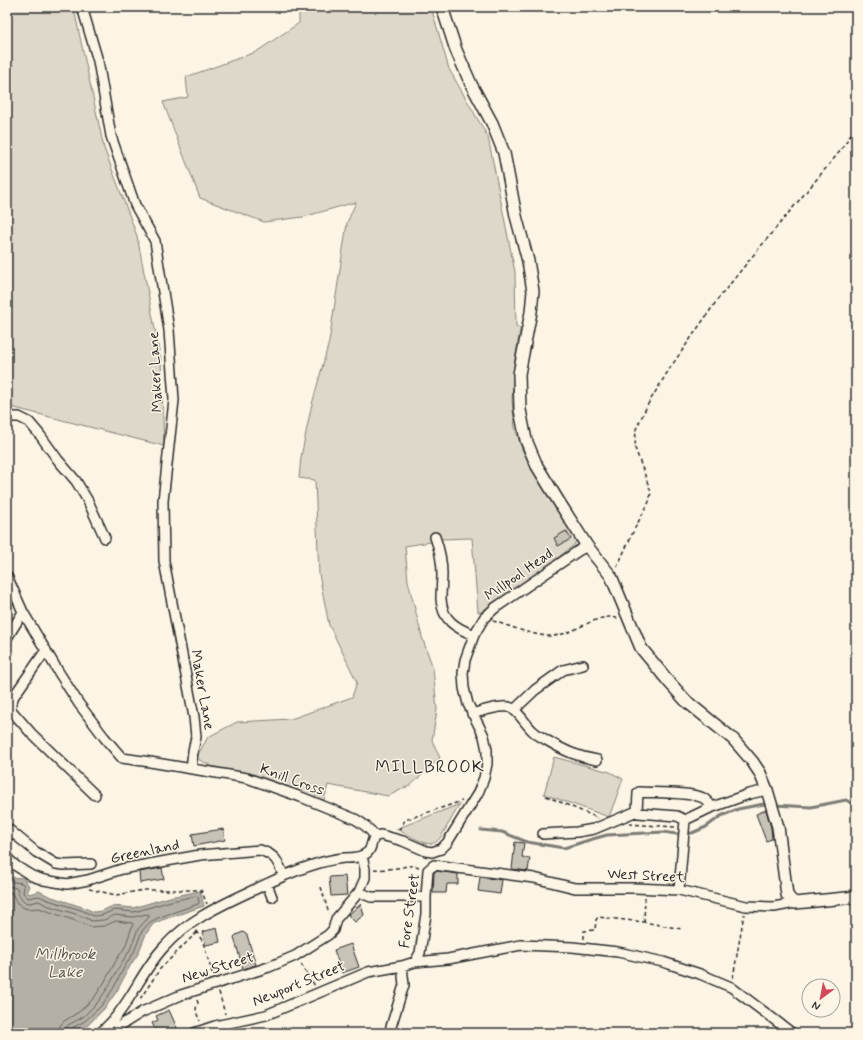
<svg xmlns="http://www.w3.org/2000/svg" width="863" height="1040" font-family="Mynerve,sans-serif">
<rect width="100%" height="100%" fill="#fcf5e5"/>
<filter id="ink" filterUnits="userSpaceOnUse"><feTurbulence type="fractalNoise" baseFrequency=".025" numOctaves="2"/><feDisplacementMap in="SourceGraphic" scale="8" xChannelSelector="R" yChannelSelector="G"/><feConvolveMatrix kernelMatrix="1 2 1 2 8 2 1 2 1" color-interpolation-filters="sRGB"/></filter>
<g filter="url(#ink)">
<path fill="#ded8ca" stroke="#84827a" d="M7,7H73L75,14L104,148L137,236L161,360L164,446L7,406Z
M299,7H431L449,69L488,137L515,272L516,326L520,328V331L514,365L512,401L515,428L523,452L537,478L576,539L575,544C546,569 513,590 481,612H478L472,538L441,539L430,542L405,546L408,581L422,637L433,668L437,710L432,740L440,758L411,785L388,796L328,785L324,800L252,775L211,766L196,758L208,737L237,722L291,719L352,697L357,682L329,625L319,574L315,480L299,478L301,457L311,408L329,342L347,223L356,202L303,217L264,222L200,198L163,102L188,97L186,77L256,52L299,23Z
M554,757L610,772L623,779L609,817L544,794Z
M460,804L442,835C434,848 426,844 414,838C408,835 402,832 396,829Z"/>
<path fill="#b4b0a5" stroke="#7d7b74" d="M9,877L24,878L29,886L27,891L29,894L39,891L49,896L82,907L94,912L101,911L113,906L133,908L170,897L200,891L204,906L162,920L153,924L146,934L138,954L130,966L117,991L105,1008L88,1025L72,1033H7V879Z"/>
<g fill="none" stroke-linecap="round" stroke-linejoin="round">
<path stroke="#62605c" stroke-width="1" d="M7,881L22,883L24,886L23,893L28,898L39,896L48,900L81,910L94,916L102,915L114,910L134,912L171,901L196,896L198,897L199,902L198,904L160,917L150,922L142,931L134,952L126,964L113,989L102,1005L85,1021L72,1028L70,1033
M7,886L17,888L19,895L22,899L25,902L30,903L39,901L46,905L79,915L92,921L104,920L115,915L133,917L147,914L149,915V917L138,929L130,950L122,962L109,986L98,1002L83,1017L68,1025L66,1028L65,1033
M7,892L12,893L17,903L24,908L30,909L39,908L76,921L91,927L104,926L116,921L132,923L133,924L125,947L117,959L104,983L94,998L79,1012L64,1021L60,1026L59,1033"/>
<path stroke="#7d7b74" stroke-width="3" d="M774,805L811,807L846,800L856,806
M481,830L502,832L527,842L564,848L589,840L607,835L664,832L676,834L692,833L706,827L721,816L738,809L764,804H769"/>
</g>
<path fill="#c8c3b7" stroke="#2b2b2b" d="M566,531L571,539L558,546L554,538Z
M766,810L771,828L772,839L766,841L756,814Z
M223,829L225,840L194,846L192,834Z
M515,842L524,843L522,857L530,858L528,871L512,869Z
M162,868L164,879L140,883L139,872Z
M436,871L458,874V884H447L446,893H433L434,873Z
M345,876L347,895L331,896L329,877Z
M480,877L502,880L500,894L478,891Z
M361,904L364,915L355,922L348,915Z
M217,928L220,942L206,945L202,932Z
M243,932L247,935L256,965L243,969L234,937L236,935Z
M351,944L359,967L342,973L334,950Z
M169,1010L177,1028L164,1033H157L152,1023L158,1020L156,1016Z"/>
<g fill="none" stroke-linecap="round" stroke-linejoin="round">
<defs>
<path id="minor" d="M82,7L98,61L111,136L135,205L155,241L169,330L174,400L163,501L164,561L194,717L196,737L193,751L191,769
M7,417H19L29,422L40,435L58,460L76,481L88,501L105,538
M435,537C439,548 442,561 442,574C442,582 441,590 441,599C442,620 456,628 474,635
M7,576L23,612L58,671L79,704L104,737L122,758L150,762L247,778L301,797L355,819C364,824 369,828 375,836
M7,638L23,612
M46,650L14,696L11,704V710L31,733L95,795
M514,710L535,690L563,670L583,665
M472,714C482,711 499,705 509,707C517,709 526,725 533,731C537,735 543,738 548,741C565,751 578,757 597,760
M685,820L677,816L638,813L637,811L638,793L639,792C654,793 692,792 703,798C707,800 709,803 712,807
M685,820L710,808L749,794L767,790
M7,828L36,852L56,864L64,865L91,864
M543,834L577,832L594,829L637,811
M375,836L381,835L403,841L426,851L432,852L441,849L447,843L478,793L484,778L487,764V750L484,736L468,704L464,688L463,673L465,660L474,635L484,618L495,608L578,551L587,546
M7,858L16,866L32,876L44,880L67,884L88,880L122,869L200,855L260,850C277,856 277,861 284,876
M434,865L534,878L575,888H635L679,890L746,906L774,907L795,903
M267,884L272,897
M679,890L685,820
M359,892L371,897H426
M415,962L420,953L426,914V897L428,870L434,865
M118,1027L142,1012L181,995L269,967L295,956L328,935L333,930L336,919L359,892L365,878V869L362,856
M100,1033C108,1026 115,1019 121,1010C136,990 146,966 164,947C186,922 217,907 247,893C260,887 273,881 286,875C305,867 324,860 344,858C351,858 362,858 368,852C372,848 371,841 375,836
M194,1033L215,1026L266,1015L368,972L402,966L415,962L448,959L521,945L572,947L618,952L663,962L700,974L731,987L792,1033
M389,1033L404,985L402,966"/>
<path id="major" d="M442,7L456,50L471,84L492,123L504,153L516,216L528,261L533,291L531,312L519,374L520,410L526,440L537,466L559,502L587,546L611,576L641,648L669,682L686,701L733,739L752,761L760,773L767,790L778,827L787,895L791,900L795,903L856,897"/>
</defs>
<use href="#minor" stroke="#2b2b2b" stroke-width="12"/>
<use href="#major" stroke="#2b2b2b" stroke-width="14"/>
<path stroke="#2b2b2b" stroke-width="1.5" stroke-dasharray="4 3" stroke-linecap="butt" d="M617,567L635,528L649,502L651,492L635,448L636,429L648,404L670,368L718,299L751,258L841,150L856,126
M493,621C510,626 536,637 553,636C573,634 591,618 609,617C612,617 615,618 618,618
M546,796L598,818
M629,824L675,827
M399,830L405,820L462,801
M374,869C381,870 389,869 397,868C405,867 411,864 419,867
M321,887L329,914
M89,889L116,895L144,890H201L207,904
M644,922L645,897
M196,931L203,942L213,976
M584,939V931L595,930L596,920L598,917L644,922L682,929
M301,964L315,986
M733,978L744,914
M219,992L225,1014
M140,999L160,969L197,932
M197,1000L198,1003C194,1010 197,1014 200,1021"/>
<use href="#minor" stroke="#fcf5e5" stroke-width="9"/>
<use href="#major" stroke="#fcf5e5" stroke-width="11"/>
</g>
</g>
<g text-anchor="middle" dominant-baseline="central" stroke-width="3" stroke-linejoin="round" paint-order="stroke">
<g font-size="15" fill="#2b2b2b" stroke="#fcf5e5">
<text transform="translate(156 372) rotate(-93)">Maker Lane</text>
<text transform="translate(519 575) rotate(-35)">Millpool Head</text>
<text transform="translate(202 690) rotate(80)">Maker Lane</text>
<text transform="translate(292 780) rotate(20)">Knill Cross</text>
<text transform="translate(145 852) rotate(-12)">Greenland</text>
<text transform="translate(646 876) rotate(3)">West Street</text>
<text transform="translate(410 911) rotate(-82)">Fore Street</text>
<text transform="translate(218 968) rotate(-17)">New Street</text>
<text transform="translate(299 984) rotate(-22)">Newport Street</text>
</g>
<g font-size="16" font-style="italic" fill="#545350" stroke="#fcf5e5">
<text x="65" y="954">Millbrook<tspan x="65" dy="18">Lake</tspan></text>
</g>
<g font-size="17" letter-spacing="1" fill="#2b2b2b" stroke="#fcf5e5">
<text x="430" y="767">MILLBROOK</text>
</g>
</g>
<rect width="863" height="1040" fill="none" stroke="#fcf5e5" stroke-width="24"/>
<rect x="12" y="12" width="839" height="1016" fill="none" stroke="#2b2b2b" stroke-width="1.5" filter="url(#ink)"/>
<g transform="translate(821 998) rotate(212)"><circle r="19" fill="#fcf5e5" stroke="#a8a49b"/>
<path d="M0-3L7 15L0 10L-7 15Z" fill="#d1495b"/>
<text y="-6" font-size="11" font-weight="bold" text-anchor="middle" fill="#2b2b2b">N</text>
</g>
</svg>
